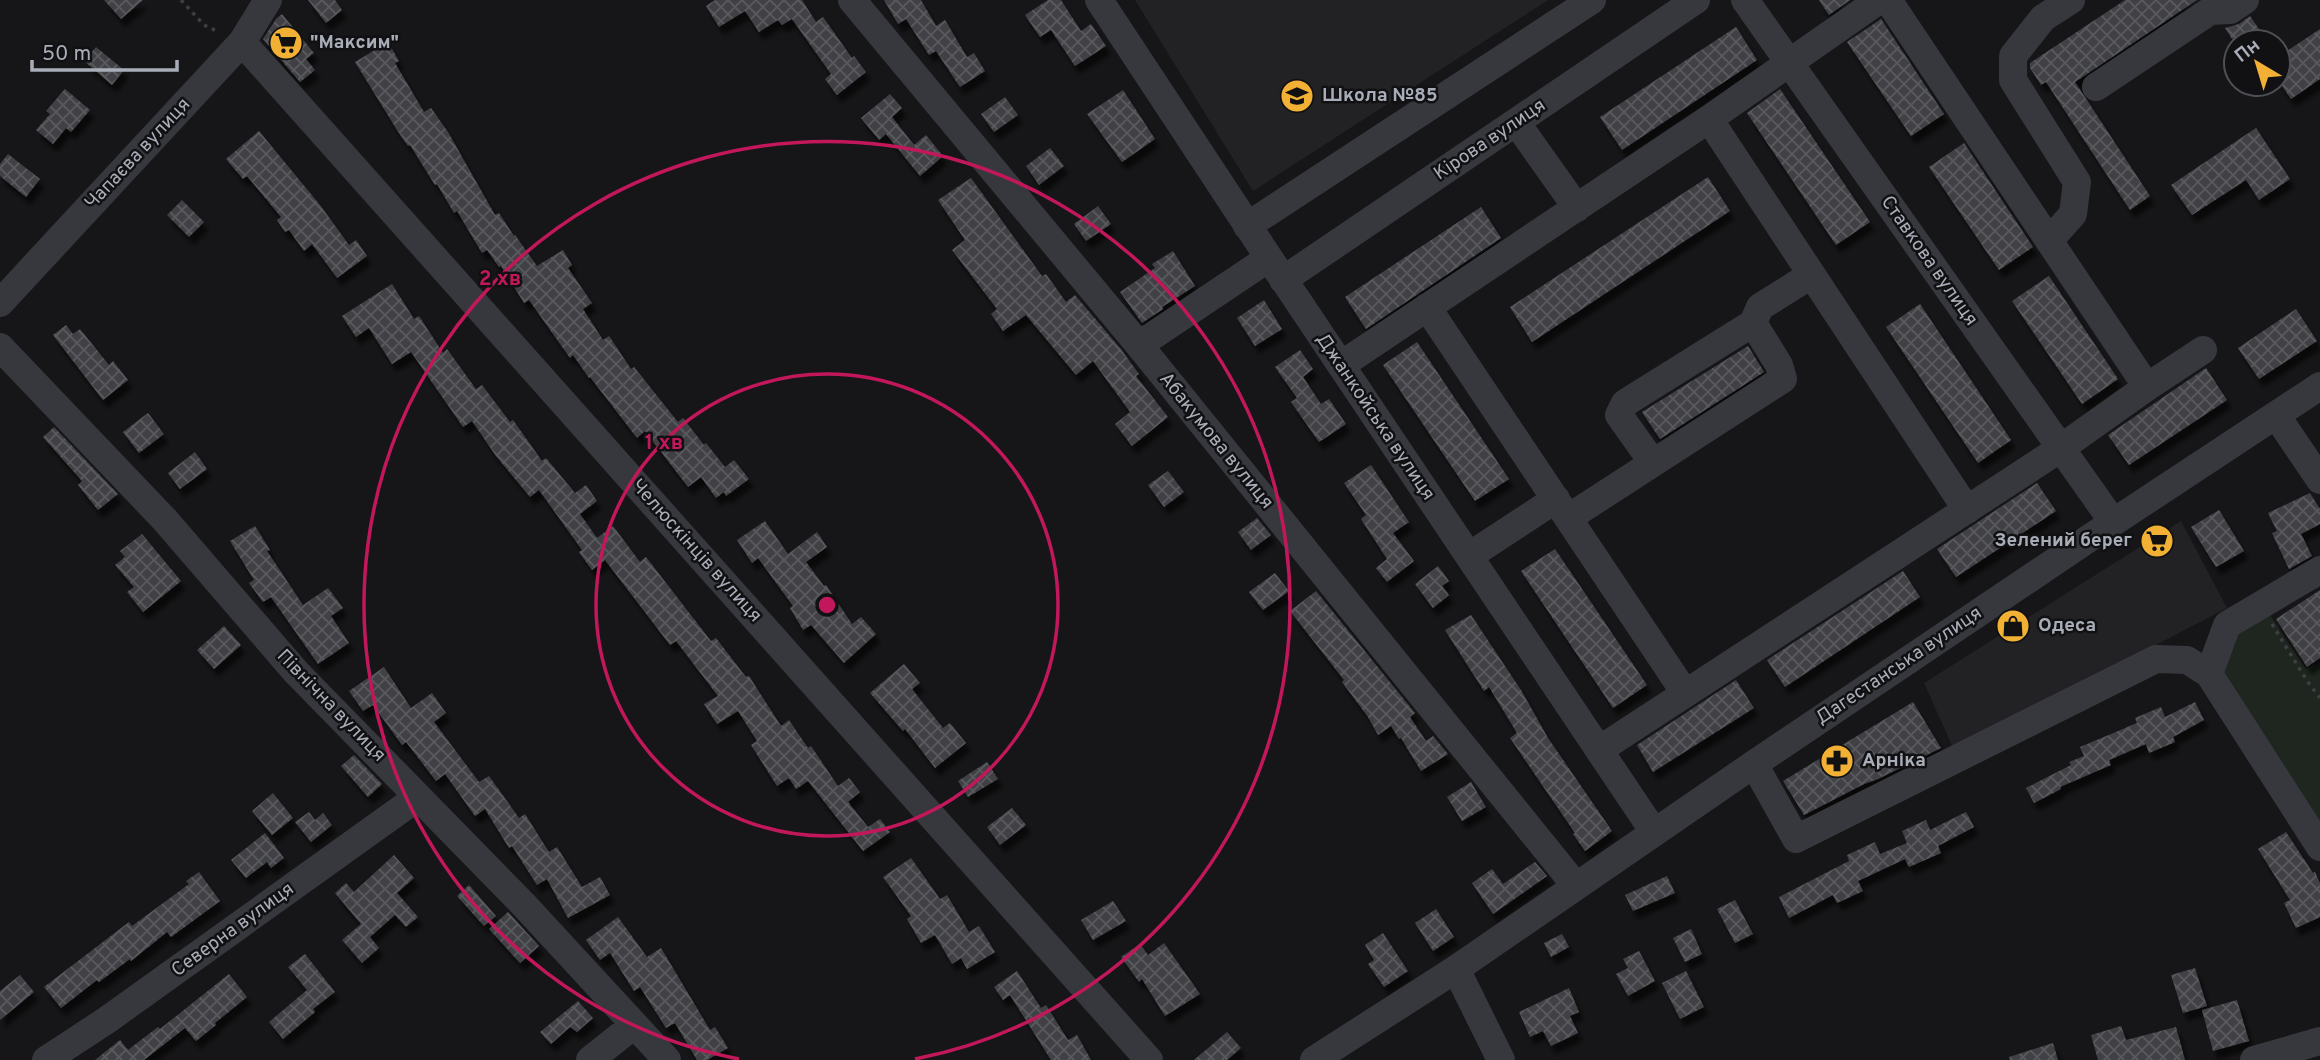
<svg xmlns="http://www.w3.org/2000/svg" width="2320" height="1060" font-family="Overpass,sans-serif">
<defs>
<pattern id="building-cross-hatch" width="8" height="8" patternUnits="userSpaceOnUse" patternTransform="scale(1.75)"><rect width="8" height="8" fill="#404145"/><path d="M0 0l8 8M0 8l8-8" fill="none" stroke="#595a5e"/></pattern>
<filter id="shadow"><feDropShadow dx="4.5" dy="8" stdDeviation="2" flood-color="#0009"/></filter>
</defs>
<rect width="100%" height="100%" fill="#161618"/>
<path fill="#222225" d="M1135,0H1548L1253,191Z
M2181,521L2227,608L1954,750L1924,683Z"/>
<path fill="#1e261f" d="M2266,609L2306,669L2320,661V831L2219,676L2232,630Z"/>
<path fill="url(#building-cross-hatch)" filter="url(#shadow)" d="M104,0H143L121,19Z
M308,0H335L342,10L326,23Z
M715,0H802L816,22L823,17L852,58L854,56L866,72L837,95L825,79L831,74L792,19L782,25L778,20L759,32L745,11L719,27L706,6Z
M884,0H921L936,26L945,20L967,57L974,53L985,71L960,87L936,51L929,55L906,19L898,24Z
M1048,0H1061L1081,31L1091,24L1106,46L1075,66L1051,30L1040,37L1025,15Z
M1819,0H1850L1829,15Z
M2125,0H2197L2075,82L2150,196L2130,210L2046,82L2041,85L2030,68V63Z
M282,14L314,53L306,59L315,70L300,82L263,39L276,19Z
M2250,16L2268,42H2234L2225,28L2239,24Z
M1881,19L1944,114L1911,136L1847,42Z
M1736,27L1757,60L1622,150L1600,117Z
M2320,29V79L2291,99L2278,80V57Z
M388,42L399,61L395,63L424,112L431,108L448,132L495,215L499,213L514,236L515,235L537,266L563,250L572,265L568,268L592,303L583,309L603,340L609,336L631,369L634,367L678,422L683,418L704,445L706,443L725,467L734,460L749,479L726,496L724,492L716,498L701,477L688,487L645,431L637,438L590,377L589,378L573,355L570,358L529,300L524,303L501,266L499,267L487,250L482,253L457,211L454,213L437,184L435,185L410,145L408,146L397,130L355,62Z
M96,47L124,70L112,85L84,61Z
M65,89L90,110L71,132L66,128L53,144L36,130L50,114L46,111Z
M1780,89L1870,222L1836,245L1747,113Z
M1123,90L1155,139L1122,162L1087,114Z
M890,94L902,108L892,117L914,145L926,135L943,156L920,176L886,134L879,140L861,118Z
M1005,97L1018,115L994,132L981,114Z
M2256,128L2290,179L2259,200L2246,180L2192,215L2171,185Z
M259,131L320,205L349,245L356,240L367,256L337,278L312,244L304,251L289,230L285,232L277,220L281,217L247,176L243,179L226,159Z
M1964,143L2033,247L1999,270L1929,167Z
M1050,148L1064,166L1039,185L1026,166Z
M8,154L40,179L26,197L0,176V164Z
M1708,177L1730,211L1532,342L1510,307Z
M971,178L1042,276L1046,274L1066,302L1075,295L1120,348L1139,374L1136,376L1168,417L1132,446L1115,424L1130,412L1093,361L1076,375L1026,315L1003,331L991,314L997,309L952,250L965,240L938,200Z
M182,200L204,222L189,237L167,215Z
M1098,206L1111,224L1086,241L1074,224Z
M1481,207L1501,238L1366,329L1345,297Z
M1173,251L1195,286L1162,307L1163,309L1142,323L1120,292L1155,268L1152,264Z
M2049,276L2118,379L2082,404L2012,301Z
M392,284L414,319L419,316L443,353L447,349L476,389L482,385L510,422L513,420L542,461L546,458L575,493L586,485L597,501L580,514L597,538L613,526L640,562L646,557L711,641L716,638L746,677L749,676L781,726L789,720L808,748L811,746L838,786L849,778L860,792L848,802L868,827L880,819L890,832L863,851L808,781L796,789L789,778L777,786L751,745L757,741L738,711L717,724L704,704L718,696L676,641L670,645L605,560L592,570L579,552L582,550L539,490L530,497L496,456L472,421L463,427L411,352L392,364L369,328L356,337L342,316Z
M1264,300L1282,329L1255,346L1237,318Z
M1920,304L2011,440L1978,463L1886,327Z
M2296,309L2317,341L2259,379L2238,348Z
M66,325L73,334L80,329L109,365L113,361L128,380L103,400L53,335Z
M1417,342L1509,479L1475,501L1383,365Z
M1748,346L1764,372L1660,439L1642,412Z
M1300,350L1313,369L1303,377L1321,404L1329,399L1346,424L1319,442L1291,402L1297,398L1275,367Z
M2206,368L2227,400L2129,465L2108,435Z
M148,413L164,434L139,453L123,432Z
M54,427L118,494L98,510L78,485L82,481L43,437Z
M195,452L207,469L180,489L168,473Z
M1371,465L1409,522L1393,533L1414,561L1387,582L1376,568L1387,559L1361,519L1366,515L1344,483Z
M1168,471L1184,492L1164,507L1148,485Z
M2037,483L2056,511L1956,577L1937,549Z
M2310,493L2320,509V524L2301,534L2312,556L2289,569L2272,533L2277,531L2268,513Z
M2219,510L2244,551L2216,567L2191,527Z
M1257,518L1271,535L1251,550L1238,532Z
M765,521L788,554L817,532L827,547L806,562L824,586L826,585L852,624L861,617L876,634L844,663L811,625L803,630L790,608L793,606L758,558L752,563L737,540Z
M255,526L270,550L267,551L303,605L328,588L343,608L331,616L349,643L318,664L271,597L263,602L249,583L254,580L230,541Z
M142,534L181,581L143,612L127,592L134,587L115,565L125,557L120,551Z
M1555,549L1647,685L1613,708L1521,571Z
M1438,566L1449,581L1442,586L1449,595L1433,608L1415,584Z
M1903,571L1920,597L1785,687L1767,660Z
M1275,573L1289,591L1263,610L1249,592Z
M2320,590V658L2307,667L2276,619Z
M1316,591L1415,713L1410,717L1426,741L1433,736L1448,754L1421,771L1401,738L1399,739L1391,726L1378,735L1368,717L1342,682L1344,680L1290,611Z
M1471,615L1521,690L1548,738L1612,831L1585,851L1573,834L1575,833L1510,738L1517,733L1489,687L1484,691L1445,630Z
M224,626L241,645L214,669L197,650Z
M904,664L920,683L912,689L943,728L950,723L966,743L935,768L905,729L903,731L870,693Z
M384,667L411,708L432,693L446,713L434,722L479,782L489,776L519,818L525,814L549,852L557,847L582,887L600,877L610,895L568,918L547,879L537,885L512,846L509,848L485,809L475,816L445,774L436,781L406,742L402,745L373,705L363,711L349,691Z
M1736,680L1754,708L1653,772L1637,745Z
M1913,702L1941,748L1878,779L1864,784L1804,815L1783,781Z
M2195,702L2204,720L2173,737L2175,742L2149,753L2146,744L2109,760L2111,765L2060,787L2061,789L2034,803L2026,788L2071,765L2069,762L2084,756L2080,747L2137,723L2135,718L2161,707L2165,717Z
M354,755L382,784L368,797L341,766Z
M987,762L998,779L968,797L958,781Z
M1471,782L1486,807L1462,821L1447,797Z
M273,793L293,818L272,835L252,811Z
M1012,808L1026,825L1000,845L987,827Z
M309,812L315,820L323,813L332,825L311,842L295,822Z
M1966,812L1974,827L1938,846L1941,853L1909,867L1905,859L1858,881L1863,891L1837,903L1833,895L1789,918L1779,897L1849,861L1847,855L1875,842L1880,854L1907,843L1902,831L1926,820L1930,830Z
M2286,832L2313,873L2315,872L2320,883V917L2296,928L2284,903L2290,900L2258,849Z
M265,833L284,858L271,868L267,862L246,878L231,860Z
M394,855L414,878L397,893L418,917L406,927L395,915L370,937L379,948L362,963L342,940L361,924L335,893L346,883L354,892Z
M911,858L940,899L947,895L969,932L979,926L995,952L967,969L961,958L952,964L935,935L921,943L907,919L911,916L883,877Z
M1535,862L1547,876L1493,914L1472,883L1492,869L1503,884Z
M199,872L220,901L171,937L167,932L131,961L130,959L99,982L97,980L61,1008L44,987L129,922L132,926L189,884L186,881Z
M1667,876L1675,893L1633,911L1625,895Z
M469,885L496,916L484,926L457,896Z
M1735,900L1753,934L1735,943L1717,909Z
M1113,901L1126,921L1093,940L1081,920Z
M1436,909L1454,937L1433,951L1415,923Z
M508,912L539,946L520,963L489,929Z
M618,917L647,957L661,948L710,1030L715,1027L728,1048L707,1060H697L675,1023L666,1028L640,987L634,991L610,953L600,960L586,940Z
M1691,929L1702,954L1685,962L1673,938Z
M1383,933L1408,971L1384,987L1368,964L1374,960L1365,945Z
M1562,934L1569,947L1551,957L1544,943Z
M1164,943L1200,994L1165,1016L1142,979L1139,982L1121,957L1140,944L1148,955Z
M1639,951L1655,981L1628,996L1616,974L1628,968L1623,959Z
M305,954L335,992L313,1009L315,1012L283,1039L269,1022L307,990L288,967Z
M2195,968L2207,1006L2183,1013L2171,975Z
M1017,971L1041,1008L1046,1005L1068,1040L1077,1035L1091,1060H1051L1010,995L1003,1000L994,987Z
M1686,971L1704,1007L1680,1019L1662,983Z
M229,974L247,997L215,1023L216,1025L196,1041L185,1028L144,1060H95L120,1040L128,1050L158,1027L160,1029Z
M20,975L34,992L0,1020V991Z
M1569,988L1579,1012L1570,1016L1578,1033L1551,1046L1543,1031L1530,1037L1519,1012Z
M2237,1000L2249,1041L2213,1051L2202,1010Z
M578,1001L593,1018L577,1032L570,1027L551,1044L540,1032Z
M2121,1026L2126,1040L2176,1027L2185,1060H2098L2091,1035Z
M1227,1032L1241,1048L1227,1060H1194Z
M2053,1043L2058,1060H2010L2009,1057Z"/>
<g fill="none" stroke-linecap="round" stroke-linejoin="round">
<path stroke="#3d3f44" stroke-width="3.5" stroke-dasharray="3.5 5" stroke-linecap="butt" d="M181,0L204,25L219,32
M2272,624L2307,681L2320,698"/>
<path stroke="#37383d" stroke-width="28" d="M852,0L1139,345L1576,886
M1099,0L1269,258L1654,832
M1745,0L2113,522
M1888,0L2147,387
M242,42L1149,1060
M2096,87L2210,11L2230,10L2245,0
M1709,119L1967,510
M1516,122L1577,208
M1247,226L1592,0
M2049,241L2073,214L2077,182L2013,80V56L2043,18L2071,0
M1283,280L1696,0
M0,303L242,42L268,0
M1427,307L1685,693
M1139,345L1269,258
M0,347L165,520L296,672L524,905L667,1060
M1341,365L1709,119L1879,0
M2276,415L2320,480
M1653,463L1619,415L1625,403L1753,323
M1568,518L1783,379L1779,365L1753,323L1760,307L1811,275
M1469,556L1556,499
M2209,674L2227,625L2320,570
M1599,750L2061,448L2147,387L2203,350
M1754,764L1796,839L2156,659L2187,660L2209,674L2320,847
M1456,969L1501,1060
M46,1060L107,1020L418,797
M590,1060L634,1025
M1314,1060L1456,969L1754,764L2094,535L2320,386
M2254,1060L2320,1041"/>
</g>
<g fill="none" stroke="#c2185b" stroke-width="3.5">
<circle cx="827" cy="605" r="231"/>
<path d="M739 1059A463 463 0 1 1 915 1059"/>
</g>
<defs>
<symbol id="supermarket-disc" viewBox="-11 -11 22 22"><circle r="9.5" fill="#f2b134" stroke="#111113"/><path d="M-6-5.5h2.5l.6 2H6L4.5 2H-2.5L-4.4-4H-6ZM-1.5 3.2a1.3 1.3 0 1 0 .1 0ZM3 3.2a1.3 1.3 0 1 0 .1 0Z" fill="#111"/></symbol>
<symbol id="school-disc" viewBox="-11 -11 22 22"><circle r="9.5" fill="#f2b134" stroke="#111113"/><path d="M0-5L7-2L0 1L-7-2ZM-4 1L0 2.5L4 1V4Q0 6-4 4Z" fill="#111"/></symbol>
<symbol id="shop-disc" viewBox="-11 -11 22 22"><circle r="9.5" fill="#f2b134" stroke="#111113"/><path d="M-5-2.5h2.3a2.7 3.5 0 0 1 5.4 0H5L5.5 6h-11ZM-1.5-2.5h3a1.5 2.3 0 0 0-3 0Z" fill="#111"/></symbol>
<symbol id="pharmacy-disc" viewBox="-11 -11 22 22"><circle r="9.5" fill="#f2b134" stroke="#111113"/><path d="M-2-6h4v4h4v4h-4v4h-4v-4h-4v-4h4Z" fill="#111"/></symbol>
</defs>
<g fill-rule="evenodd">
<use href="#supermarket-disc" x="267" y="24" width="38" height="38"/>
<use href="#school-disc" x="1278" y="77" width="38" height="38"/>
<use href="#supermarket-disc" x="2138" y="522" width="38" height="38"/>
<use href="#shop-disc" x="1994" y="607" width="38" height="38"/>
<use href="#pharmacy-disc" x="1818" y="742" width="38" height="38"/>
</g>
<g text-anchor="middle" dominant-baseline="central" stroke-width="5" stroke-linejoin="round" paint-order="stroke">
<g font-size="19" font-weight="bold" fill="#a8adb8" stroke="#111113" text-anchor="start">
<text x="310" y="43">"Максим"</text>
<text x="1322" y="96">Школа №85</text>
<text x="2132" y="541" text-anchor="end">Зелений берег</text>
<text x="2038" y="626">Одеса</text>
<text x="1862" y="761">Арніка</text>
</g>
<g font-size="19" fill="#a8adb8" stroke="#111113">
<text transform="translate(1490 140) rotate(-34)">Кірова вулиця</text>
<text transform="translate(138 154) rotate(-47)">Чапаєва вулиця</text>
<text transform="translate(1929 261) rotate(55)">Ставкова вулиця</text>
<text transform="translate(1375 417) rotate(56)">Джанкойська вулиця</text>
<text transform="translate(1216 441) rotate(51)">Абакумова вулиця</text>
<text transform="translate(696 551) rotate(48)">Челюскінців вулиця</text>
<text transform="translate(1899 666) rotate(-34)">Дагестанська вулиця</text>
<text transform="translate(331 706) rotate(46)">Північна вулиця</text>
<text transform="translate(233 930) rotate(-36)">Северна вулиця</text>
</g>
</g>
<circle cx="827" cy="605" r="10" fill="#c2185b" stroke="#111113" stroke-width="3.5"/>
<g font-size="21" text-anchor="middle" font-weight="bold" fill="#c2185b" stroke="#111113" stroke-width="5" stroke-linejoin="round" paint-order="stroke">
<text x="500" y="285">2 хв</text>
<text x="664" y="449">1 хв</text>
</g>
<g transform="translate(2257 63) rotate(322)"><circle r="33" fill="#111113" stroke="#4d4f55" stroke-width="2"/>
<path d="M0-5L12 26L0 18L-12 26Z" fill="#f2b134"/>
<text y="-10" font-size="19" font-weight="bold" text-anchor="middle" fill="#a8adb8">Пн</text>
</g>
<path d="M32 60v10h145v-10" fill="none" stroke="#a8adb8" stroke-width="3.5"/>
<text x="42" y="60" font-size="21" fill="#a8adb8" stroke="#111113" stroke-width="5" paint-order="stroke">50 m</text>
</svg>
